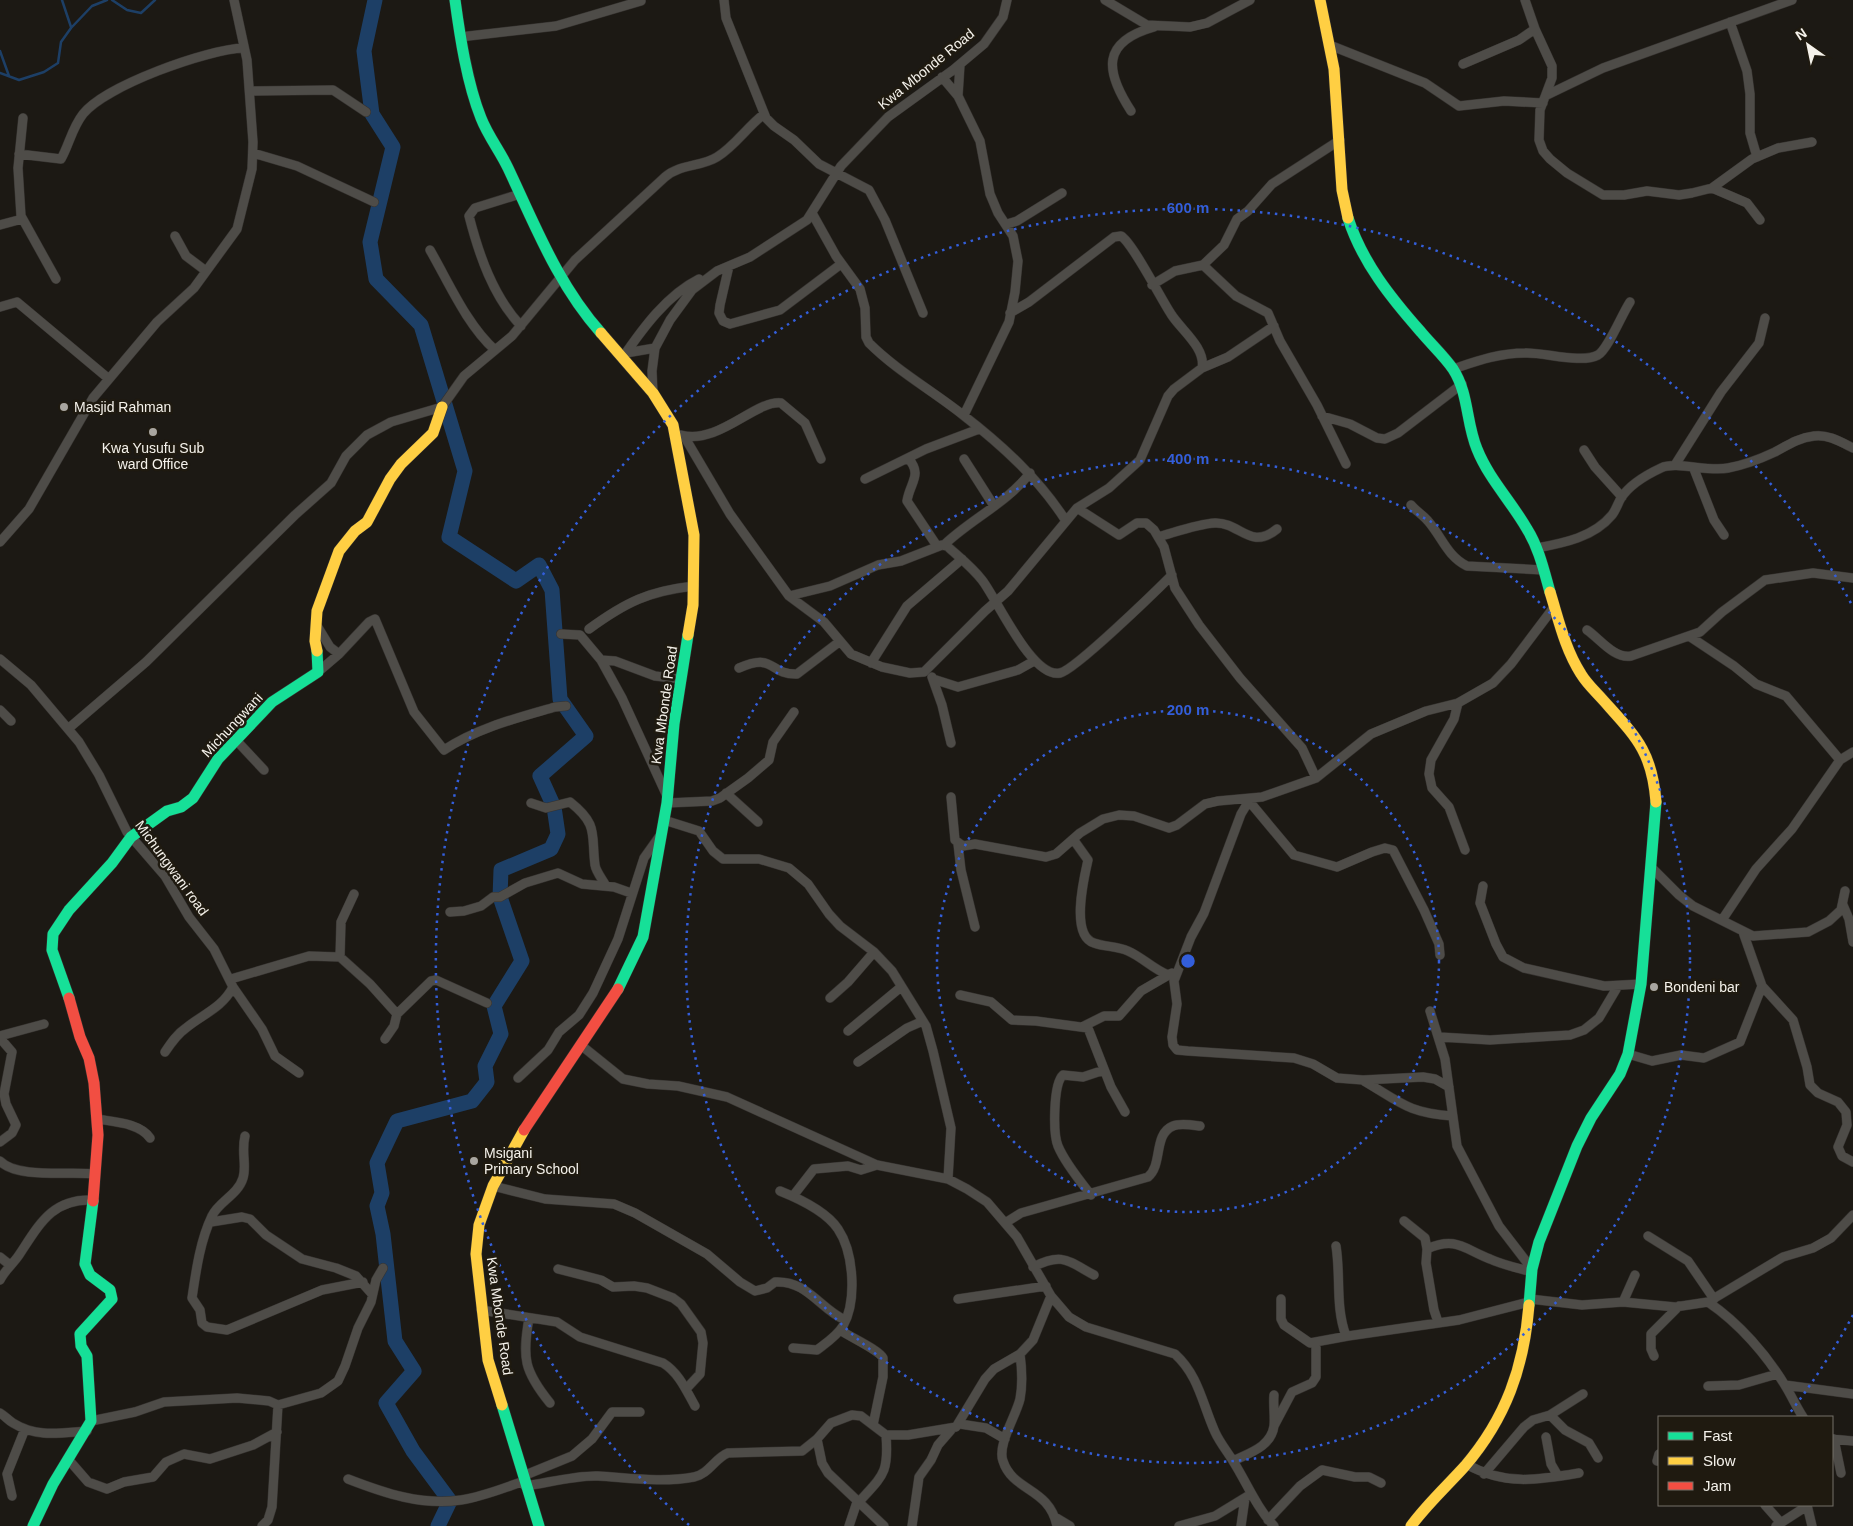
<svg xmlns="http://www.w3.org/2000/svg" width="1853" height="1526" font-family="Arial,sans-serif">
<rect width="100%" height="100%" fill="#1c1914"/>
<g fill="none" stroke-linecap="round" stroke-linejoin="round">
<path stroke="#1d3f66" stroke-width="2.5" d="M62,0L71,27
M112,0L127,10L141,13L155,0
M0,51L9,76
M0,73L19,80L44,72L58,63L61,42L71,28L92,6L107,0"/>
<path stroke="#1d3f66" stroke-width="15" d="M375,0L364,51L372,114L393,147L370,242L376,279L421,325L465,471L449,537L516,581L539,565L552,590L560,699L586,736L540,776L554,807L558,834L551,849L501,870L500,897L522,961L494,1006L501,1034L485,1066L487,1082L472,1101L397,1121L377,1163L382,1193L377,1206L383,1234L395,1341L414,1371L386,1403L413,1451L450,1501L438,1526"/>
<defs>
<path id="street" d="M724,0L726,18L766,118L774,126L794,140L819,164L869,190L885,220L923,313
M1105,0L1147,25L1190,27L1207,23L1250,0
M1525,0L1535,29L1552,66V78L1540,110L1539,140L1543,151L1550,159L1567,173L1603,195H1624L1647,191L1679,195L1692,193L1712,188L1752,159L1778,148L1812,142
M1730,22L1747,71L1750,94V133L1757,157
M460,37L556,26L641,1
M1332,46L1425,83L1459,106L1504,101L1543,103
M1463,64L1519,40L1535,29
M942,77L958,96L980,141L990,194L998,213L1013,236L1018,261L1015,292L1009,322L964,415
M250,91L333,90L366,112
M1547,95L1603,68L1792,0
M958,96L960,65
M1131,111C1105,71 1101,42 1154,27
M23,118L18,168L21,216L56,279
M253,153L297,166L374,202
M19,154L61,159C69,145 72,128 83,114C105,86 207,49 244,48
M1712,188L1747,203L1760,220
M520,194L475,208L469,216C479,255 493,296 521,326
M812,213L836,256L860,289L865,308L866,337L869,343C897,371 933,391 963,415C1003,446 1039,479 1066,521
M1007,224L1017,221L1062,193
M0,225L22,219
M175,236L186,256L206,271
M430,250C449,283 467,325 495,350
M1203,265L1236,296L1268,313L1280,341L1317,405L1346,464
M729,266L720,305L719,313L723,321L730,324L780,310L841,264
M1152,285L1175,271L1203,265L1224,245L1237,219L1248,211L1272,184L1340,140
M0,307L17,302L109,379
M626,353L655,348
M623,357C643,328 667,295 699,279
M1202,368L1228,357L1274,326
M1453,369C1477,361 1499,353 1525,353C1544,352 1581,364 1598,355C1608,349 1622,314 1630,302
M653,393L652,371L655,348L670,320L692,290L717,271L750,257L807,220L841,166L888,117L953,70L984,44L1003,17L1007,0
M1322,416L1350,424L1377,438L1385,439L1398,433L1462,384
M681,435C719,445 755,400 781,403L805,423L821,459
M684,436L730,514L789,596L824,622L851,654L882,667L910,673L924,672L985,611L1008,591L1077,508L1109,488L1140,460L1168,396L1174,389L1202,368C1206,348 1181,330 1171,314C1161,299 1132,242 1121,236L1114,237L1029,302L1010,313
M1584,450L1595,467L1622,497
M908,458C923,475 910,482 907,501L937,546
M964,459L994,506
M1675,465L1721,392L1759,343L1765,318
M1694,469L1714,520L1724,535
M865,479L926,449L979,429
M1411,505C1416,511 1423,515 1428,521C1442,537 1447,556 1467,566L1543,570
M1077,508L1119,535L1137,523H1146L1154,530L1164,547L1175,588L1199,625L1240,678L1302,748L1316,778
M1158,537C1176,532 1197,524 1215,523C1240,522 1250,551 1277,529
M0,542L29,509L93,398L157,322L194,288L237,229L252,169L253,142L247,60L234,0
M944,545C971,519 1007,503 1030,473
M1537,548C1564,543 1594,537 1612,515C1616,510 1618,503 1621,498C1630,484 1646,475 1661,468C1676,461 1707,472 1728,468C1745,465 1760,459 1775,452C1788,445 1798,438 1814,436C1828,434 1841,442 1853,448
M789,596L830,586L878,565L901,561L942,545L947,546C959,557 972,567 982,580C997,599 1032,679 1060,673C1075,670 1157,590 1172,575
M316,624L330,647L339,654
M589,629C626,602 649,591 694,586
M1587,630C1599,638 1614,659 1631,656L1700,632L1722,612L1765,580L1813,573L1853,578
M561,634L580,635L601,660L622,698L667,796
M1689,636L1734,666L1756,684L1786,696L1840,760
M0,659L31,685L79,742L99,775L127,832L165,876L189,917L214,949L233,987L262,1029L275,1056L299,1073
M601,660L615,661L655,676L681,679
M871,663L907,606L962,559
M739,668C776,652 768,675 797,674L839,642
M318,672L339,654L369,622L375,619L414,712L444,750C477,728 517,718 555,707L566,706
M932,677L942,705L951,743
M933,679L958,687L1018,670L1034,661
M1458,703L1454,719L1431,760L1429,774L1432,788L1449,807L1465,850
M0,710L11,721
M69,728L146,662L295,515L331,483L346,456L367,435L391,422L442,407L464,376L512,336L575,260L665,177C680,164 701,167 717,157C735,146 747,127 764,114
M235,739L264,770
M726,793L758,822
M951,797L955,840L963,846L975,844L1046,857L1056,854L1080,833L1103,819L1119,815L1134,816L1169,828L1177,825L1205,804L1218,801L1262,797L1316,778L1371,734L1426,711L1458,703L1493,683L1511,664L1554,607
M1250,799L1241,814L1204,913L1191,937L1174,981L1177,1004L1172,1037L1173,1045L1177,1050L1188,1051L1294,1058L1313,1064L1337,1078L1363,1080L1423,1077L1435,1079L1449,1087
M1249,801L1294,855L1337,867L1372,852L1385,848L1393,850L1424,910L1439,944L1440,955
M531,803L546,808L570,802C599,825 591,834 595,865C596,872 603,880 606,886
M667,803L712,801L720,798L748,778L769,760L773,742L794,712
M664,820L699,831L713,851L723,859H759L789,868L808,884L829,914L840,926L874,952L892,971L926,1026L933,1051L951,1128L948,1179
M1073,839L1088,860C1084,878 1070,935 1094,943C1105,947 1117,946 1128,951C1142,957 1153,969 1168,975
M958,844L961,870L975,927
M1651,867L1679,895L1693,906L1753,936L1808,932L1829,921L1841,910L1845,891
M1483,886L1480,903L1496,944L1503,957L1524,968L1604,986L1641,984
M1843,905L1849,919L1853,942
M450,912L464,911L481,906L493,897H500L525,883L558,873L582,884L614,887L631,893
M1722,920L1756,869L1792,829L1840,760L1853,752
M340,957L341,922L354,894
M231,979L309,956L340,957L370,984L397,1014L394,1026L385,1039
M1762,986L1793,1020L1807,1067L1810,1085L1818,1093L1838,1102L1846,1112L1847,1125L1838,1147L1842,1156L1853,1162
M960,995L991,1002L1012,1020L1036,1021L1088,1028L1111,1087L1125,1112
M830,998L848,982L874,952
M1430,1011L1445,1059L1457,1146L1499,1226L1532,1269
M397,1014L431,981L436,980L487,1003
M1084,1026L1104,1016H1119L1141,991L1172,973
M848,1031L901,987
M0,1036L44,1024
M1440,1037L1490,1040L1570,1035L1584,1030L1599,1018L1618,986
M0,1038L12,1052L4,1094L6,1104L16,1125L12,1133L0,1142
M582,1046L623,1079L648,1084L678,1086L727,1097L877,1165L948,1179L967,1189L987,1202L1017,1237L1051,1296L1069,1317L1086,1327L1175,1354C1199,1376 1202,1403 1215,1432C1220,1443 1227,1451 1233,1461C1247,1483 1256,1507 1274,1526
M165,1052C171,1043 177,1034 186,1028C203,1014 222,1008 233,987
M1628,1054L1652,1061L1681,1055L1704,1058L1740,1042L1762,986L1743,932
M858,1062L907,1028L923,1021
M518,1078L548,1050L559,1032L579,1015L593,993L618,939L644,858L659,837
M1364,1081C1400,1102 1408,1113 1452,1116
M97,1119C114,1122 140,1123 150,1138
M245,1136C241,1152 247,1166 243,1178C238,1195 218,1202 212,1216C200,1241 196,1271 192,1298L200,1310L202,1323L207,1327L227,1330L322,1290L363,1282
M0,1161C17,1179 71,1171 95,1174
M493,1186L545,1199L614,1204L635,1213L707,1254L740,1282L755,1291L767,1288L775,1282C807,1280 820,1309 845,1320
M780,1191C800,1199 826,1211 838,1229C854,1253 857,1301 843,1326C837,1336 826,1343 817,1350L793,1348
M1091,1195C1080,1181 1065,1163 1058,1146C1053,1134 1053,1084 1063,1075L1083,1077L1104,1070
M793,1196L814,1169L848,1166L861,1170L877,1165
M1404,1221L1425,1238L1427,1249L1426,1263L1434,1310L1438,1322
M211,1222L242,1217L250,1219L266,1235L302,1259L336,1268L356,1276L372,1294
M1005,1223L1021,1213L1148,1177C1163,1165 1153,1134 1173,1126C1180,1123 1192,1125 1200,1126
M1648,1236L1688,1261L1714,1299
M1336,1246C1341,1277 1335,1306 1346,1336
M1427,1249C1456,1236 1464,1249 1490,1259C1503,1265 1518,1268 1532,1272
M0,1257L10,1265
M1033,1267C1063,1252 1068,1261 1094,1275
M558,1269L601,1280L613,1287L634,1286L647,1288L673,1298L681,1304L701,1332L703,1343L700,1374L686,1389
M0,1280C5,1270 13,1264 19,1255C39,1225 52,1198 93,1200
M958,1299L1046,1286
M1281,1299V1319L1284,1325L1310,1343L1348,1336L1459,1320L1529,1302
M1530,1299L1582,1305L1623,1302L1675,1307L1708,1302L1783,1257L1813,1248L1831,1238L1853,1215
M1623,1302L1635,1275
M1708,1302C1739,1323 1767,1355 1786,1387C1792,1397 1797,1408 1803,1417
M481,1310L557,1322L580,1337L663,1363C679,1373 686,1390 695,1406
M529,1318C522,1358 524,1371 550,1403
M840,1330C850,1337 879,1350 883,1358V1377L873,1425
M1020,1354C1022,1369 1023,1383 1020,1399C1016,1416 997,1445 1003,1461C1013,1492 1049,1487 1057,1526
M1654,1356L1651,1349V1334L1679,1306
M1785,1385L1853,1394
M1708,1386L1739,1385L1777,1374
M0,1413C5,1416 8,1420 13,1423C37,1438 60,1433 87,1431
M1550,1415L1565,1430L1589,1443L1598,1458
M91,1421L135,1412L164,1402L237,1398L269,1401L278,1405L321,1393L338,1381L345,1366L358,1328L371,1302L376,1280L383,1268
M960,1424L986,1428L1005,1439
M1274,1426L1292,1392L1312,1383L1316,1377V1342
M1546,1437L1551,1464L1558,1476
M817,1439L822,1463L828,1473L884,1526
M1832,1439L1853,1441
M1834,1439L1841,1473
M68,1459L88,1482L107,1489L124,1482L153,1477L166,1462L184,1454L210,1459L253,1445L277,1432
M1233,1461C1249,1453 1271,1447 1274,1426C1275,1416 1273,1405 1274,1395
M1657,1461L1659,1454
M1466,1464C1505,1486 1538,1480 1579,1473
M1484,1474L1524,1427L1533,1420L1550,1415L1583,1394
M523,1476L572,1456L592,1439L612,1412H640
M348,1479C384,1493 422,1506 461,1500C482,1497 504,1488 524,1481
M525,1486C547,1483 577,1475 598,1476C630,1478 662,1483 694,1477C709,1474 715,1458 728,1453L802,1451L817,1439L831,1423L852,1415L861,1416L886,1435H908L956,1427L985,1379L994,1369L1020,1354L1033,1340L1051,1296
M12,1496L7,1474L25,1429
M858,1503C883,1475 889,1474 886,1435
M1765,1505L1781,1523
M1807,1505L1812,1526
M1055,1517L1070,1526
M1268,1520L1300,1486L1322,1470L1355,1477H1369L1381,1483
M262,1526L268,1520L272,1507L278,1405
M849,1526L857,1502
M912,1526L919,1477L931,1460L938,1445L951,1430
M1179,1526L1215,1516L1251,1494
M1241,1526L1245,1498
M1776,1526L1807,1506"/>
<path id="fast" d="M455,0C460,37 467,83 481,118C488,136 500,151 508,168C535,225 558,285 601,333
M1348,218C1362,262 1391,298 1421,332C1431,344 1444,356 1453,369C1469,394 1466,423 1477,449C1489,479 1511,501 1527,529C1539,548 1544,571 1550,592
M618,989L643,937L667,803L674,724L688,635
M69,998L52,950L53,934L69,910L112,863L131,837L167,811L181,807L193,798L218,759L272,702L318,672L317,651
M1529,1305L1532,1269L1539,1242L1577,1146L1591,1118L1620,1074L1628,1054L1641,984L1656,802
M502,1405L539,1526
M33,1526L53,1484L91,1421L87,1356L81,1346L80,1334L112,1299L110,1290L90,1275L85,1264L93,1201"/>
<path id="slow" d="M1320,0L1334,69L1342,190L1348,218
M601,333L653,393L673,425L694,535L693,605L688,635
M1550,592C1559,621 1565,649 1581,674C1587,684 1596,692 1603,700C1636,737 1652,751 1656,802
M317,651L315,641L317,611L339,551L355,531L367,522L390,479L401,464L433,433L442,407
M502,1405L488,1360L476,1254L479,1225L493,1186L524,1130
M1411,1526C1427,1504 1447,1486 1465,1466C1506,1418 1524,1367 1529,1305"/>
<path id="jam" d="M69,998L80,1037L89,1058L94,1083L98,1135L93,1201
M524,1130L618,989"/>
</defs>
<use href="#street" stroke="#35322f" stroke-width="10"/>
<use href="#fast" stroke="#35322f" stroke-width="12"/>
<use href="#slow" stroke="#35322f" stroke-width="12"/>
<use href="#jam" stroke="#35322f" stroke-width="12"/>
<use href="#street" stroke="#4e4c48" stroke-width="9"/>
<use href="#fast" stroke="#16e098" stroke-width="11"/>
<use href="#slow" stroke="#ffcf43" stroke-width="11"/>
<use href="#jam" stroke="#f24e42" stroke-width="11"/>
</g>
<g fill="none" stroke="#335eda" stroke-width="2.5" stroke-dasharray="2.5 5">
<circle cx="1188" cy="961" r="251"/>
<circle cx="1188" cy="961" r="502"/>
<path d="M1853 1315A753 753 0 0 1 1789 1414M689 1525A753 753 0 1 1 1853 607"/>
</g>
<g fill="#a9a6a0" stroke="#1f1a10" stroke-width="2">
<circle cx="64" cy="407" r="5"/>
<circle cx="153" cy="432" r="5"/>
<circle cx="1654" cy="987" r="5"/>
<circle cx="474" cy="1161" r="5"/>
</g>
<g text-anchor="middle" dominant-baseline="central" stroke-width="5" stroke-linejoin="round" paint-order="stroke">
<g font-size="14" fill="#f5f2eb" stroke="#1f1a10">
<text transform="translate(926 69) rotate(-39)">Kwa Mbonde Road</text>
<text transform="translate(664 705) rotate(-82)">Kwa Mbonde Road</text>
<text transform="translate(232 725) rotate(-47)">Michungwani</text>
<text transform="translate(172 868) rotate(54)">Michungwani road</text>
<text transform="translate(500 1316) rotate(82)">Kwa Mbonde Road</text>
</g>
<g font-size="14" fill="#f5f2eb" stroke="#1f1a10" text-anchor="start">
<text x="74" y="407">Masjid Rahman</text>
<text x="153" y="448" text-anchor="middle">Kwa Yusufu Sub<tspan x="153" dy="16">ward Office</tspan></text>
<text x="1664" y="987">Bondeni bar</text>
<text x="484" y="1153">Msigani<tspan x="484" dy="16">Primary School</tspan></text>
</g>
</g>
<circle cx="1188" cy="961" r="8" fill="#335eda" stroke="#1f1a10" stroke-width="2.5"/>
<g font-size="15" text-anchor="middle" font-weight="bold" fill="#335eda" stroke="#1f1a10" stroke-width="5" stroke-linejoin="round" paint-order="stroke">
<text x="1188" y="213">600 m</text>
<text x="1188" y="464">400 m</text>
<text x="1188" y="715">200 m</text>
</g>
<rect x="1658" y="1416" width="175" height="90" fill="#1f1a10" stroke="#757068"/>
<rect x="1668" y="1432" width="25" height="8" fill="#16e098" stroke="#757068"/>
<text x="1703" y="1441" font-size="15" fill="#f5f2eb">Fast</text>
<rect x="1668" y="1457" width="25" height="8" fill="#ffcf43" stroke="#757068"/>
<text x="1703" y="1466" font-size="15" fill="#f5f2eb">Slow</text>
<rect x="1668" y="1482" width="25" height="8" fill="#f24e42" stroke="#757068"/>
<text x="1703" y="1491" font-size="15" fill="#f5f2eb">Jam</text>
<g transform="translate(1808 45) rotate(327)" stroke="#1f1a10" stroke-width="4" paint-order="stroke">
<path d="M0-4L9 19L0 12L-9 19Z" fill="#f5f2eb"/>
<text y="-8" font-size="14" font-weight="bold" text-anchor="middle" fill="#f5f2eb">N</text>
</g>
</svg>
